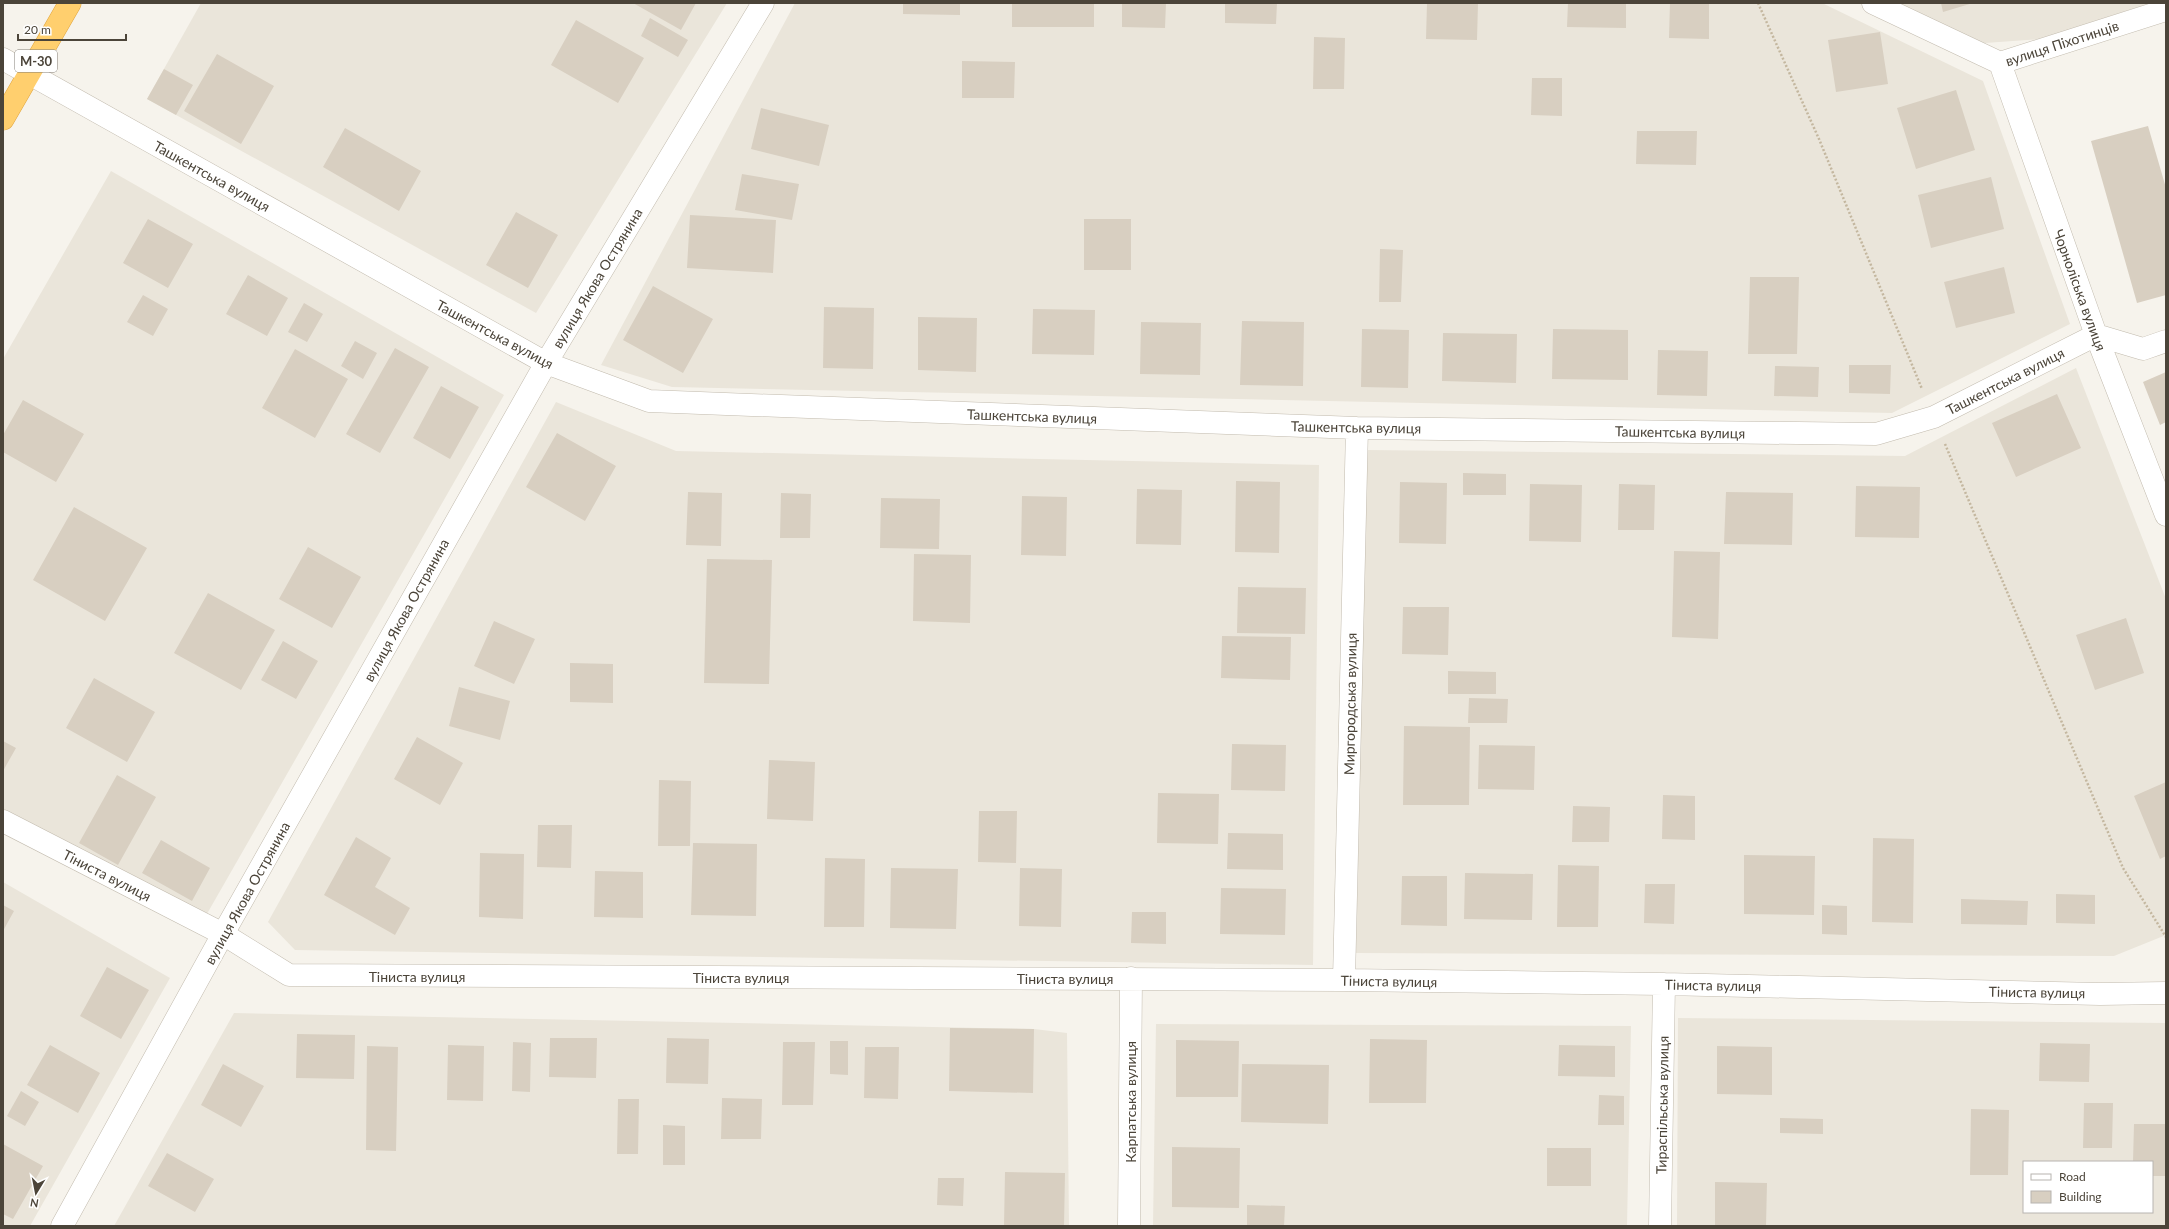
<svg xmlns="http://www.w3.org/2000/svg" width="2169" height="1229" font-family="Lato,sans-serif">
<rect width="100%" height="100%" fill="#f6f3ec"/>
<path fill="#eae5da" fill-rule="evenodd" d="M201,3H727L536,313L147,99Z
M795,3H1822L1983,81L2070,324L1892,413L672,387L601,365Z
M1876,3H2150L2041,39L1957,45Z
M111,171L504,395L200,926L3,814V359Z
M2076,368L2166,599V935L2114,956L1356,953L1367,450L1905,456Z
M556,402L676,451L1319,465L1313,965L295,950L268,922Z
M3,882L170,978L30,1226H3Z
M234,1013L1034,1029L1067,1033L1069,1226H114Z
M1678,1018L2166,1023V1226H1677ZM2024,1162H2152V1212H2024Z
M1156,1024L1631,1026L1627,1226H1153Z"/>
<path fill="#d8cfc1" d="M633,3H696L681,30Z
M903,3H960V15L903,14Z
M1012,3H1094V27H1012Z
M1122,3H1166L1165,28L1122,27Z
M1225,3H1277L1276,24L1225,23Z
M1427,3H1478L1477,40L1426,39Z
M1568,3H1626V28L1567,27Z
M1670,3H1709V39L1669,38Z
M1941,3H1973L1943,12Z
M650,18L688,40L678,57L641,36Z
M576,20L644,58L618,103L551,65Z
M1880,32L1888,84L1836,92L1828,40Z
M1314,37L1345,38L1344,89H1313Z
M217,54L274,86L241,144L184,111Z
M962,61L1015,62L1014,98H962Z
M164,69L193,85L176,115L147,99Z
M1532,78H1562V116L1531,115Z
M1956,90L1975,150L1916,169L1897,108Z
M761,108L829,125L819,166L751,149Z
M2148,126L2166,188V295L2137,303L2091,141Z
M345,128L421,171L399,211L323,167Z
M1637,131H1697L1696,165L1636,164Z
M742,174L799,184L792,220L735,210Z
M1991,177L2004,229L1931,248L1918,195Z
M516,212L558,235L528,288L486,265Z
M690,215L776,220L773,273L687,268Z
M148,219L193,244L168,288L123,263Z
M1084,219H1131V270H1084Z
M1380,249L1403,250L1401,302H1379Z
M2004,267L2015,313L1956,328L1944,282Z
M248,275L288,298L267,336L226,314Z
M1750,277H1799L1797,354H1748Z
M653,286L713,319L683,373L623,340Z
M143,295L168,309L153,336L127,322Z
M304,303L323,314L307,342L288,332Z
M824,307L874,308L873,369L823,368Z
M1033,309L1095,310L1094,355L1032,354Z
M918,317L977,318L976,372L918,370Z
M1242,321L1304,322L1303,386L1240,385Z
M1141,322L1201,323L1200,375L1140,374Z
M1362,329L1409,330L1408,388L1361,387Z
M1553,329L1628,330V380L1552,379Z
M1443,333L1517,334L1516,383L1442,381Z
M355,341L377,353L363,379L341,366Z
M395,348L429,367L380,453L346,434Z
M295,349L348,379L315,438L262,408Z
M1658,350L1708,351L1707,396L1657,395Z
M1849,365H1891L1890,394L1849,393Z
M1775,366L1819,367L1818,397L1774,396Z
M2166,372V422L2160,425L2143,382Z
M441,386L479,407L450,459L413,438Z
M2057,394L2081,448L2016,477L1992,423Z
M23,400L84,434L56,482L3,452V435Z
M557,433L616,466L585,521L526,487Z
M1463,473L1506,474V495H1463Z
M1236,481L1280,482L1279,553L1235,552Z
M1400,482L1447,483L1446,544L1399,543Z
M1530,484L1582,485L1581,542L1529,541Z
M1619,484L1655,485L1654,530H1618Z
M1856,486L1920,487L1919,538L1855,537Z
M1137,489L1182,490L1181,545L1136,544Z
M688,492L722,493L721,546L686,545Z
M1726,492L1793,493L1792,545L1724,544Z
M781,493L811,494L810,538H780Z
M1022,496L1067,497L1066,556L1021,555Z
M881,498L940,499L939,549L880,548Z
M74,507L147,548L105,621L33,580Z
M308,547L361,577L332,628L279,599Z
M1674,551L1720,552L1718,639L1672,637Z
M914,554L971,555L970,623L913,621Z
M707,559L772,560L769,684L704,683Z
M1238,587L1306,588L1305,634L1237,633Z
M208,593L275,630L241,690L174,653Z
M1403,607H1449L1448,655L1402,654Z
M2126,618L2144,673L2095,690L2076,635Z
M494,621L535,639L514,684L474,666Z
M1222,636L1291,637L1290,680L1221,678Z
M283,641L318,661L296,699L261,680Z
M570,663L613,664V703L570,702Z
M1448,671L1496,672V694H1448Z
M94,678L155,712L127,762L66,728Z
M459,687L510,701L500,740L449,726Z
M1469,698L1508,699L1507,723H1468Z
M1404,726L1470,727L1469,805H1403Z
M417,737L463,763L440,805L394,779Z
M3,741L16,748L3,771Z
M1232,744L1286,745L1285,791L1231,790Z
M1479,745L1535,746L1534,790L1478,789Z
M769,760L815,762L813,821L767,819Z
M117,775L156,797L118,865L79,843Z
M659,780L691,781L690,846H658Z
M2166,782V856L2160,859L2134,796Z
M1158,793L1219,794L1218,844L1157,843Z
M1663,795L1695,796V840L1662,839Z
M1573,806L1610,807L1609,842H1572Z
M979,811H1017L1016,863L978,862Z
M538,825H572L571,868L537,867Z
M1228,833L1283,834V870L1227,869Z
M356,837L391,858L375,887L410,908L395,935L324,895Z
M1873,838L1914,839L1913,923L1872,922Z
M161,840L210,868L192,901L142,873Z
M693,843L757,844L756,916L691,915Z
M480,853L524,854L523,919L479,917Z
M1744,855L1815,856L1814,915L1744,914Z
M825,858L865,859L864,927H824Z
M1558,865L1599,866L1598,927H1557Z
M891,868L958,869L956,929L890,928Z
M1020,868L1062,869L1061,927L1019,926Z
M595,871L643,872V918L594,917Z
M1465,873L1533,874L1532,920L1464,919Z
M1402,876H1447V926L1401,925Z
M1645,884H1675L1674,924L1644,923Z
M1221,888L1286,889L1285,935L1220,934Z
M2056,894L2095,895V924L2056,923Z
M1961,899L2028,901L2027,925L1961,924Z
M3,905L14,911L3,931Z
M1822,905L1847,906V935L1822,934Z
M1132,912H1166V944L1131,943Z
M107,967L149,990L121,1039L80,1016Z
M950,1028L1034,1029L1033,1093L949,1091Z
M297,1034L355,1035L354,1079L296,1078Z
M550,1038H597L596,1078L549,1077Z
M667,1038L709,1039L708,1084L666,1083Z
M1370,1039L1427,1040L1426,1103H1369Z
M1176,1040L1239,1041L1238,1097H1176Z
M830,1041H848V1075L830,1074Z
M513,1042L531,1043L530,1092L512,1091Z
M783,1042H815L813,1105H782Z
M2040,1043L2090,1044L2089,1082L2039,1081Z
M50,1045L100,1073L78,1113L27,1085Z
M448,1045L484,1046L483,1101L447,1100Z
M1559,1045L1615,1046V1077L1558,1076Z
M367,1046L398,1047L396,1151L366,1150Z
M1717,1046L1772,1047V1095L1717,1094Z
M865,1047H899L898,1099L864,1098Z
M223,1064L264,1086L241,1127L201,1105Z
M1242,1064L1329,1065L1328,1124L1241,1122Z
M21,1091L39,1102L25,1126L7,1116Z
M1599,1095L1624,1096V1125H1598Z
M722,1098L762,1099L761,1139H721Z
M618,1099H639L638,1154H617Z
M2084,1103H2113L2112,1148H2083Z
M1971,1109L2009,1110L2008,1175H1970Z
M1780,1118L1823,1119V1134L1780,1133Z
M2134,1124H2166V1176H2152V1162H2133Z
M663,1125L685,1126V1165H663Z
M3,1144L43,1166L13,1219L3,1214Z
M1172,1147L1240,1148L1239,1208L1172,1207Z
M1547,1148H1591V1186H1547Z
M167,1153L214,1179L195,1212L148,1186Z
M1005,1172L1065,1173L1064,1226H1004Z
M938,1178H964L963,1206L937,1205Z
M1715,1182L1767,1183L1766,1226L1715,1225Z
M1247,1205L1285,1206L1284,1226H1247Z"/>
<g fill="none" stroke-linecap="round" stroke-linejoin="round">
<defs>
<path id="minor" d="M1873,3L2000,63L2166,10
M3,59L546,363L649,401L1357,428L1876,434L1934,417L2096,335L2143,349L2166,341
M2000,63L2096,335L2166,515
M3,821L223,934L289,975L1344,980L1664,984L2100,994L2166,993
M1344,980L1357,428
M62,1226L223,934L546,363L763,3
M1129,1226L1131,978
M1660,1226L1664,984"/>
<path id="highway" d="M3,119L70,3"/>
</defs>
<use href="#minor" stroke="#c2bbae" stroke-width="23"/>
<use href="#highway" stroke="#e0a43c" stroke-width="23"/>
<path stroke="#c4b79f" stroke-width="2.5" stroke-dasharray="2 2" stroke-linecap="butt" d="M1758,3L1819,139L1922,389
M1945,444L2123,868L2166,937"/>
<use href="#minor" stroke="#fff" stroke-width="22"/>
<use href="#highway" stroke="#ffcf6e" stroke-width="22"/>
</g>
<g text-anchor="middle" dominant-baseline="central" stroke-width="4" stroke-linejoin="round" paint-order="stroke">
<rect fill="#fff" stroke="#817c74" stroke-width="1" x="15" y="50" width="42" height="22" rx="3"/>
<g font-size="13" font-weight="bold" fill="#4b4439">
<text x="36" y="61">М-30</text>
</g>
<g font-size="14" fill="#4b4439" stroke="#fff">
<text transform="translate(2062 43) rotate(-18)">вулиця Піхотинців</text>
<text transform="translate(212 176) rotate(29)">Ташкентська вулиця</text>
<text transform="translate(597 278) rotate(-59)">вулиця Якова Острянина</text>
<text transform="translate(2080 290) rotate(70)">Чорноліська вулиця</text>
<text transform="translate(495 334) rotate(28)">Ташкентська вулиця</text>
<text transform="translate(2005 381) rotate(-27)">Ташкентська вулиця</text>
<text transform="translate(1032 416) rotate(2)">Ташкентська вулиця</text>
<text transform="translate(1356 427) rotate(1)">Ташкентська вулиця</text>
<text transform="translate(1680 432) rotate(1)">Ташкентська вулиця</text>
<text transform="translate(406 610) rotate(-61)">вулиця Якова Острянина</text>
<text transform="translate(1350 704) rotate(-89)">Миргородська вулиця</text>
<text transform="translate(107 875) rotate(27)">Тіниста вулиця</text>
<text transform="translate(247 893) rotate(-61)">вулиця Якова Острянина</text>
<text x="417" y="976">Тіниста вулиця</text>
<text x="741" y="977">Тіниста вулиця</text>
<text x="1065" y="978">Тіниста вулиця</text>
<text transform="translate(1389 981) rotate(1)">Тіниста вулиця</text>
<text transform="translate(1713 985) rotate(1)">Тіниста вулиця</text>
<text transform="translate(2037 992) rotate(1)">Тіниста вулиця</text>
<text transform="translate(1130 1102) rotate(-90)">Карпатська вулиця</text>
<text transform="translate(1662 1105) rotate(-89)">Тираспільська вулиця</text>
</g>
</g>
<rect width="2169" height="1229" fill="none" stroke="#4b4439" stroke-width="8"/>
<rect x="2023" y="1161" width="130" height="52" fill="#ffffff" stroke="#b7b4b0"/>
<rect x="2031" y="1174" width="20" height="6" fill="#ffffff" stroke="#b7b4b0"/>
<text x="2059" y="1181" font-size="12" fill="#4b4439">Road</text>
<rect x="2031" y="1191" width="20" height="12" fill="#d8cfc1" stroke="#b7b4b0"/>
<text x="2059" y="1201" font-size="12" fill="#4b4439">Building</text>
<g transform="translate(36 1193) rotate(190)" stroke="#ffffff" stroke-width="3" paint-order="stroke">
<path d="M0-3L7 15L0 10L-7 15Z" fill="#4b4439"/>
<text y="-6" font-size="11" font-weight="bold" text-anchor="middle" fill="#4b4439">N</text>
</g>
<path d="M18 34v6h108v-6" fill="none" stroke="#4b4439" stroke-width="2"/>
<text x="24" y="34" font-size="12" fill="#4b4439" stroke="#ffffff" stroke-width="3" paint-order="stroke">20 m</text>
</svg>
